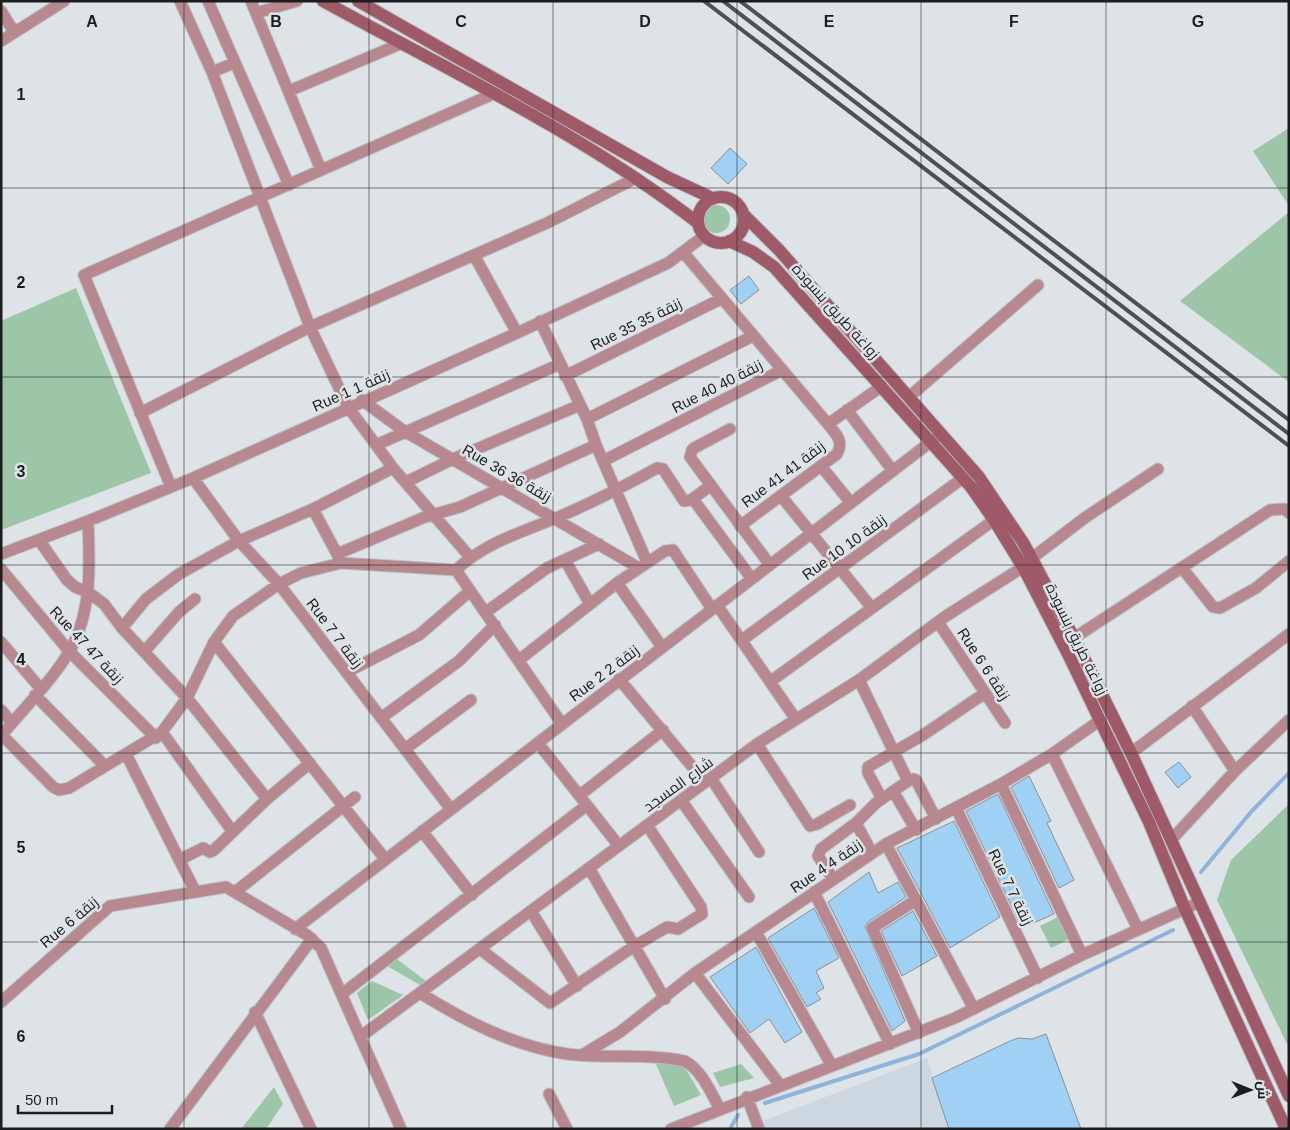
<svg xmlns="http://www.w3.org/2000/svg" width="1290" height="1130" font-family="Arial,Cairo,sans-serif">
<rect width="100%" height="100%" fill="#dee3e7"/>
<path fill="#ccd7e0" d="M927,1058L949,1129H766L763,1121Z"/>
<path fill="#9dc5a7" d="M1289,128V206L1253,151Z
M702 219a14 14 0 1 1 28 0a14 14 0 1 1-28 0Z
M1289,212V382L1180,301Z
M76,288L151,473L1,530V321Z
M1289,804V1048L1217,900L1231,860Z
M1058,917L1069,939L1051,948L1040,926Z
M397,959L426,981L422,986L387,966Z
M372,981L403,995L368,1020L357,993Z
M655,1062L683,1064L701,1095L674,1106Z
M741,1064L754,1078L720,1087L713,1073Z
M274,1087L283,1104L266,1129H241Z"/>
<g fill="none" stroke-linecap="round" stroke-linejoin="round">
<path stroke="#90b3db" stroke-width="4" d="M1201,872L1251,812L1289,773
M765,1103L919,1054L1173,930
M730,1129L738,1115"/>
</g>
<path fill="#a0d0f3" stroke="#8d9194" d="M730,148L747,164L728,184L711,168Z
M749,276L759,290L741,304L730,290Z
M1179,762L1191,777L1178,788L1165,772Z
M1029,776L1051,821L1047,823L1074,880L1059,888L1011,787Z
M998,794L1054,914L1022,928L966,811Z
M954,821L1000,917L950,948L897,848Z
M869,872L878,893L898,882L906,897L868,922L865,927L905,1021L892,1031L828,902Z
M814,908L839,958L816,971L824,988L816,993L821,999L807,1007L768,938Z
M913,911L937,956L902,976L881,931Z
M756,947L802,1032L785,1043L769,1019L750,1033L710,977Z
M1046,1034L1081,1129H949L932,1078L1010,1041L1018,1038L1032,1039Z"/>
<g fill="none" stroke-linecap="round" stroke-linejoin="round">
<defs>
<path id="street" d="M180,1L212,72L310,327L348,407L393,468L470,557
M208,1L289,185
M251,1L321,170
M1,11L14,32
M256,13L297,1
M1,41L64,1
M212,72L234,63
M289,91L400,44
M683,252L828,424C836,434 844,441 837,454L740,526
M474,255L517,333
M540,321L587,419L596,445L647,562
M565,376L721,299
M909,397L1038,285
M362,400L404,431L639,568
M847,410L893,471
M140,413L310,327L547,223L636,178
M587,419L753,336
M828,424L882,386
M730,429L694,448L692,450L690,457L770,565
M376,445L560,364
M603,461L782,370
M821,466L851,503
M193,478L239,541L279,584L450,808
M406,482L453,459L580,405
M171,487L84,275L493,94
M781,496L872,608
M693,499L752,579
M313,509L337,554
M39,540L67,580L75,587L88,592L104,604L122,628L187,698L267,799
M1,554L88,521L193,478L517,333L668,263L704,236
M1032,558L1086,517L1158,469
M565,560L590,604
M341,563L456,570C485,543 519,533 554,519C589,504 623,487 657,468L663,469L684,501L691,500L710,486
M1,569L69,651L156,738
M1183,569L1213,607L1220,608L1256,588L1289,561
M456,570L562,724
M717,605L795,718
M486,612L547,568L599,544
M938,622L1005,723
M122,628L146,599L179,574L239,541L313,509L393,468
M1074,638L1270,510L1285,509L1289,513
M742,640L963,478
M1,642L40,688
M214,642L385,859
M662,647L617,583L665,551L673,550L712,609
M144,652L179,612L195,599
M519,660L617,583
M347,672L419,635L470,591
M619,679L705,782
M859,680L908,781L913,779L916,780L936,819
M771,681L994,520
M35,695L104,765
M1192,706L1235,771
M1,710L12,723
M381,718L459,661L495,625
M162,732L232,831
M2,735L53,787L59,790L69,788L162,732L187,698L214,642L233,616L279,584L301,573L341,563L337,554L425,517L460,507L596,445
M1,736C23,709 51,682 69,652C92,613 90,565 88,521
M538,743L619,846
M757,744L810,826L817,824L850,805
M405,749L471,700
M1131,753L1289,634
M126,754L195,891
M1052,754L1138,929
M711,778L759,852
M1001,784L1082,955
M893,791L916,830
M580,795L663,730
M882,799L868,773V767L923,735L985,693
M681,800L749,897
M956,808L1038,978
M856,823L872,853
M422,831L472,895
M1172,839L1235,771L1289,720
M886,844L974,1009
M179,860L203,848L210,852L214,850L267,799L310,763
M589,868L665,999
M833,879L818,856L821,849L856,823L876,803L908,781
M235,892L355,797
M814,892L890,1044
M916,900L872,928L919,1033
M531,911L577,986
M295,929L937,437
M756,932L832,1066
M480,949L550,1003L633,947L667,927L678,929L702,914L701,907L647,825
M695,973L780,1085
M420,993C465,1021 513,1046 567,1054C606,1059 646,1053 685,1061C702,1071 710,1091 720,1109
M342,994L587,805
M1,1002L110,906L226,887L307,935L321,948L401,1129
M255,1012L311,1129
M360,1037L757,744L859,680L946,616L1023,567
M582,1055L620,1032L695,973L886,844L1001,784L1052,754L1099,721
M549,1094L567,1129
M747,1097L759,1129
M170,1129L312,939
M671,1129L955,1018L1082,955L1200,902"/>
<path id="secondary" d="M323,1C447,69 586,136 698,223
M358,1L667,177L712,198
M698 220a23 23 0 1 1 46 0a23 23 0 1 1-46 0Z
M743,214L779,250L979,477L1024,544L1074,638L1131,753L1289,1096
M729,241L753,252L774,267L971,487L994,520L1023,567L1068,654L1149,822L1185,909L1286,1129"/>
</defs>
<use href="#street" stroke="#bbbfc3" stroke-width="13"/>
<use href="#secondary" stroke="#bbbfc3" stroke-width="14"/>
<use href="#street" stroke="#b7888f" stroke-width="11"/>
<use href="#secondary" stroke="#9e5b67" stroke-width="12"/>
<path stroke="#4e5053" stroke-width="4" d="M704,1L1289,446
M723,1L1289,434
M740,1L1289,420"/>
</g>
<path fill="none" stroke="#1c1d1f" stroke-width="1" stroke-opacity="0.55" d="M184,1V1129M369,1V1129M553,1V1129M737,1V1129M921,1V1129M1106,1V1129M1,188H1289M1,377H1289M1,565H1289M1,753H1289M1,942H1289"/>
<g text-anchor="middle" dominant-baseline="central" stroke-width="5" stroke-linejoin="round" paint-order="stroke">
<g font-size="15" fill="#1c1d1f" stroke="#dee3e7">
<text transform="translate(836 311) rotate(48)">زواغة طريق بنسودة</text>
<text transform="translate(636 324) rotate(-26)">Rue 35 زنقة 35</text>
<text transform="translate(717 386) rotate(-27)">Rue 40 زنقة 40</text>
<text transform="translate(351 390) rotate(-24)">Rue 1 زنقة 1</text>
<text transform="translate(507 473) rotate(30)">Rue 36 زنقة 36</text>
<text transform="translate(783 474) rotate(-37)">Rue 41 زنقة 41</text>
<text transform="translate(844 547) rotate(-36)">Rue 10 زنقة 10</text>
<text transform="translate(335 633) rotate(53)">Rue 7 زنقة 7</text>
<text transform="translate(1077 639) rotate(64)">زواغة طريق بنسودة</text>
<text transform="translate(87 645) rotate(47)">Rue 47 زنقة 47</text>
<text transform="translate(984 664) rotate(57)">Rue 6 زنقة 6</text>
<text transform="translate(604 673) rotate(-37)">Rue 2 زنقة 2</text>
<text transform="translate(678 784) rotate(-36)">شارع المسجد</text>
<text transform="translate(826 866) rotate(-34)">Rue 4 زنقة 4</text>
<text transform="translate(1011 887) rotate(64)">Rue 7 زنقة 7</text>
<text transform="translate(69 922) rotate(-40)">Rue 6 زنقة</text>
</g>
</g>
<g font-size="16" text-anchor="middle" font-weight="bold" fill="#1c1d1f" stroke="#dee3e7" stroke-width="5" stroke-linejoin="round" paint-order="stroke">
<text x="92" y="27">A</text>
<text x="276" y="27">B</text>
<text x="461" y="27">C</text>
<text x="645" y="27">D</text>
<text x="829" y="27">E</text>
<text x="1014" y="27">F</text>
<text x="1198" y="27">G</text>
<text x="21" y="100">1</text>
<text x="21" y="288">2</text>
<text x="21" y="477">3</text>
<text x="21" y="665">4</text>
<text x="21" y="853">5</text>
<text x="21" y="1042">6</text>
</g>
<rect width="1290" height="1130" fill="none" stroke="#1c1d1f" stroke-width="5"/>
<g transform="translate(1250 1090) rotate(91)" stroke="#dee3e7" stroke-width="4" paint-order="stroke">
<path d="M0-4L9 19L0 12L-9 19Z" fill="#1c1d1f"/>
<text y="-8" font-size="14" font-weight="bold" text-anchor="middle" fill="#1c1d1f">ش</text>
</g>
<path d="M18 1105v8h94v-8" fill="none" stroke="#1c1d1f" stroke-width="2.5"/>
<text x="25" y="1105" font-size="15" fill="#1c1d1f" stroke="#dee3e7" stroke-width="4" paint-order="stroke">50 m</text>
</svg>
